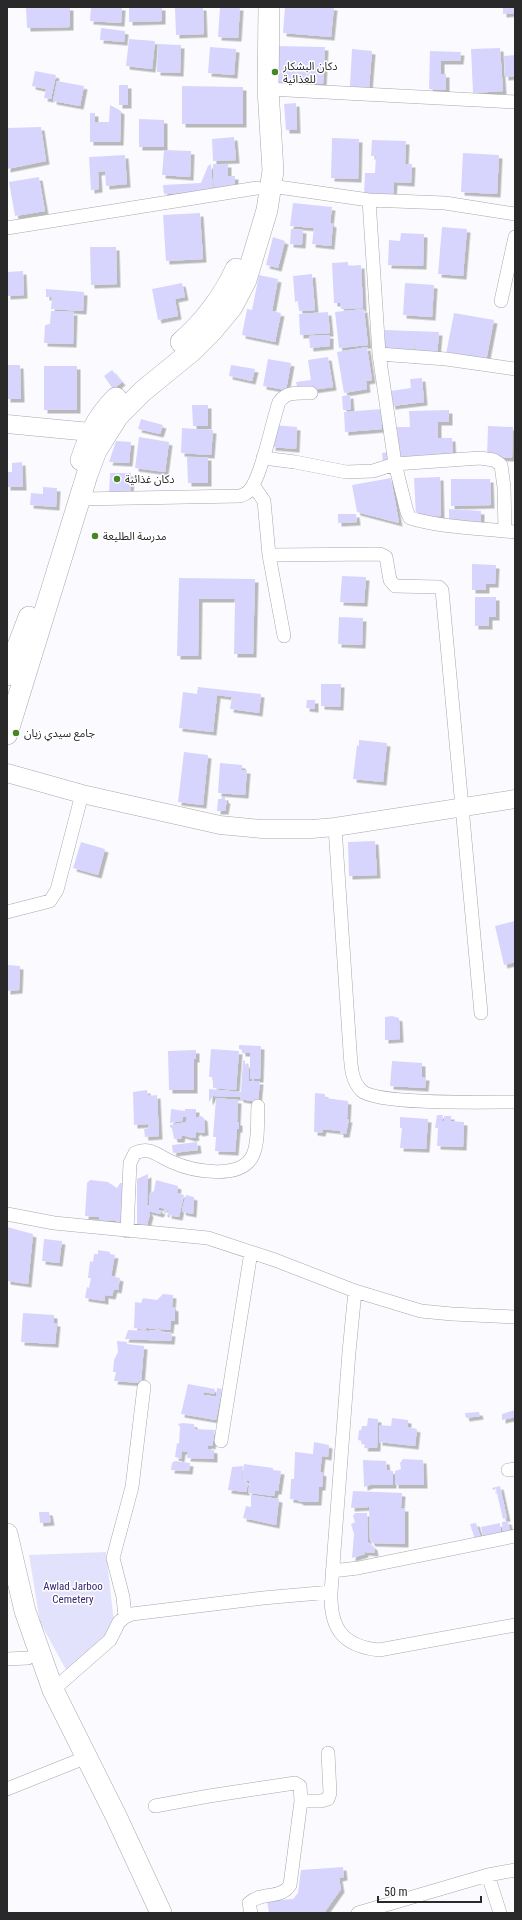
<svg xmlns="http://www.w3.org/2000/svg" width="522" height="1920" font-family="'Roboto Condensed','Noto Sans Arabic',sans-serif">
<defs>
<filter id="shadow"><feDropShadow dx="3.5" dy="3.5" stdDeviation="0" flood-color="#0004"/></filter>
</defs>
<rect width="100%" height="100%" fill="#fbfbff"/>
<path fill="#e3e2fc" d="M106,1552L114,1622L106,1645L71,1679L40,1622L29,1555Z"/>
<path fill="#d7d5fe" filter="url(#shadow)" d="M26,7H70V27L27,28Z
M91,7H122L121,23L90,21Z
M129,7H162V21L129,22Z
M175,7H203L204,34L176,35Z
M220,7H240L238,38L218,37Z
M285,7H334L331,37L283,33Z
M503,7H515V13L503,14Z
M101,28L125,31L124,42L100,40Z
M129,39L155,41L152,69L126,66Z
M158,44L181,45L180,73L157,72Z
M275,46L325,47L323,84L274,82Z
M210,47L236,49L234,75L208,73Z
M500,48L503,91L473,93L471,49Z
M352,49L372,51L369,88L350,86Z
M430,51L461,52L460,61H441V74H446V90L429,89Z
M515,55V76L505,77L504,56Z
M35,71L56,75L51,99L44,98L46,89L32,86Z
M57,81L84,86L80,106L53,101Z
M119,85H128V105H119Z
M182,86L243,87V124H182Z
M296,103L297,130H286L284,104Z
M110,105L121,111L120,142H90V113H95V122H109Z
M139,119L164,120V147H139Z
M41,127L46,161L7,169V128Z
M234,137L236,160L213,161L212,139Z
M332,138L359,139L358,179L331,178Z
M372,140L406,141L405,164H412L411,183L394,182L393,196L364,195L365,173H375L376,156H371Z
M164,150L191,151L190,177L162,175Z
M463,153L499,155L497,194L461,192Z
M125,155L127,184L106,186L105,171L98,172L99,189L91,190L89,157Z
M211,164L213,191L164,194L163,185L201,183L208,166Z
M213,164H228V176H235V187L214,188Z
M39,177L45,211L15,216L9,182Z
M293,203L332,207L330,223L333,224L331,246L312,244L314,228L290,226Z
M200,213L203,259L166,261L163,215Z
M442,227L467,229L463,276L438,274Z
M291,229L303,230L302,245L290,244Z
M401,233L424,234L423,266L388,265L389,240L400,241Z
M273,237L285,241L278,268L266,265Z
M90,247H116L117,284L91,285Z
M348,262V266L361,265L363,308L341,309L340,303H334L332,263Z
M23,271L24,295L7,296V272Z
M312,274L315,310L299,311L298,301L295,302L293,276Z
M259,275L278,279L272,311L281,313L275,342L242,335L247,309L252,310Z
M182,283L185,297L175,299L178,316L158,320L152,289Z
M405,283L434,285L432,317L403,315Z
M46,289L84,292L83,311L51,309L52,297H46Z
M364,309L368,345L339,348L335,312Z
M51,311L74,312L73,344L44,343L45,325L50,324Z
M328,312L330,333L300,335L299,314Z
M454,313L494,320L486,361L446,354Z
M385,330L439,332L437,356L416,354L415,333L414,354L384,353Z
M330,335V346L310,348L309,336Z
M367,347L372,380L366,381L367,389L344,393L337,352Z
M328,357L333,387L298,392L296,382L311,380L308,360Z
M268,359L291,363L286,390L263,386Z
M7,365H20L21,399H7Z
M231,365L255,369L252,381L229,376Z
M44,366H77V410H44Z
M112,370L122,382L113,389L104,376Z
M422,378L424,402L392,406L390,391L411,388L410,379Z
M350,395L351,410H343L342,396Z
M192,405H208V426H193Z
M381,409L382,429L345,432L344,412Z
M449,410V422H438V438H452L453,458L398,459L397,427H410L409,411Z
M141,419L163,425L160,434L138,429Z
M274,425L297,427L296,449L272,447Z
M488,426L513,427L512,458L487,457Z
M182,428L213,430L211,455L181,453Z
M139,437L169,442L165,472L135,468Z
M116,441L131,442L129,463L109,462Z
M389,452L391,462L383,463L382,453Z
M187,457H208V483H188Z
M22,462L23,487H7V472H12V463Z
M110,473H131L130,496L109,495Z
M440,477L441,516L416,517L414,478Z
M391,478L399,523L357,512L352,485Z
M451,479H490L491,505L451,506Z
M43,487L57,488L56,507L30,505L31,493L43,494Z
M449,509L481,511V526L449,524Z
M338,514H356L357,522L338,523Z
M472,564L496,565L495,584H486V590H472Z
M342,576L366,577L364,603L340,602Z
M179,578L255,579L253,654H234L235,599H199L198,656H177Z
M475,597H496V617H489V626H475Z
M339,617L363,618L362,645L338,644Z
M321,684H341L340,707L321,706Z
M198,687L261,694L259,713L230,709L232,697L217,695L213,732L179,728L183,692L197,694Z
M307,700H315V709L306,708Z
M359,740L387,743L383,782L353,779L357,745L359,746Z
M184,752L208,755L203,805L178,802Z
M220,763L242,765V770H247L245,795L218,793Z
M222,797H225V800H227L225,811H217L218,799H221Z
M375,841L377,875L349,876L348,842Z
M81,842L105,849L98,875L73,868Z
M515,921V962L504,965L495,926Z
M7,965L20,966L19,990L7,991Z
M392,1016L399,1018L400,1039L385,1040V1017Z
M239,1045L261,1046L260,1079H250V1053H242V1050L239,1049Z
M211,1049L239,1051L236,1090L213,1088V1077H209Z
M196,1050V1059H194V1090H169L168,1051Z
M243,1060L245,1061V1064L249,1066V1081H260L258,1102L240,1099V1097L213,1096L209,1102V1089L241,1092Z
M392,1061L422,1063V1077H426L425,1088L390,1086Z
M147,1090L148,1096L157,1095L159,1136L145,1137L144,1129L149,1128L148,1124L134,1125L133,1092Z
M315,1093L325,1094V1098L348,1101L347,1119H349L346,1134H340V1131L323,1129L322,1133L314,1132Z
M216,1098L238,1100L237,1122H239V1129H237L235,1152L215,1151L216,1137H213Z
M171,1109L185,1111V1109H196V1118L201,1116L204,1118L205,1132L199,1133L198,1131L195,1133L196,1137L192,1138L182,1135L181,1139H174L172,1128L170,1127V1125L186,1122L187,1120L186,1117H183L182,1121L170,1123Z
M437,1115H443L442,1121H444V1116H451V1121L464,1122L463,1147L437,1146L438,1128H435Z
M400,1117L428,1119L426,1149L400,1148L402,1128H400Z
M197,1142L198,1150L173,1153L172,1145Z
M148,1174L147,1205H149L150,1193L154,1191L156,1180L178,1186L177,1193L184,1195L179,1217L168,1215L169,1211L167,1210L166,1214L164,1213L165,1209L159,1207V1210L162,1211L160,1214L148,1211L150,1214L147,1225H137V1179Z
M90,1180L108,1182L117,1188L120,1183H124L123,1221L120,1223L114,1220L99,1221V1217L85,1216L87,1183Z
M186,1195L194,1197L193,1214L183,1212L182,1210Z
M7,1227L33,1234L28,1284L7,1281Z
M44,1239L62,1241L59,1263L42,1261Z
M98,1250L110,1252V1254L115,1255L111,1276L120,1278L118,1290L114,1289L112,1296L105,1295V1301L85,1298L87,1287L89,1288L91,1278H88L90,1261L93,1262L94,1254H98Z
M163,1294L173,1295L172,1307L175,1308V1321H171L170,1330L161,1329L160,1328L150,1329L147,1327L145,1330L134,1328L135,1302L141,1303L143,1298L157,1300Z
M23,1313L54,1315V1323H57L55,1344L21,1342Z
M160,1329L161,1332L172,1333L171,1341L125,1339L128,1330L149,1331Z
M117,1341L127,1342V1344L144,1346L141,1383L114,1381L116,1372H113L114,1360L118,1352Z
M188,1384L215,1389L214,1394L204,1392L203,1395L216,1397L217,1388L222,1389L216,1420L181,1414Z
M515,1410V1417L502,1420V1414Z
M479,1412L480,1416L466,1418L465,1413Z
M368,1418L378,1419L377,1448H364L365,1445L362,1444V1441L358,1440L359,1430H361L362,1426H367Z
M392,1418L408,1420V1427L417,1429L415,1446L379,1442V1425L391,1426Z
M182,1423L194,1424L195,1429L215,1430L212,1446L208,1445V1449L214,1450V1459L187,1458L188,1452L182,1451L181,1459L175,1457L177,1443L179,1444L180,1427L178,1424Z
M314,1442L329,1445L328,1457L322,1456L320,1472L323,1473L322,1487H319L318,1502H301L297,1500L290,1499L291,1479H294L295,1452L313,1454Z
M403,1459L423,1460L424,1485H395V1471L401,1469L400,1463Z
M363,1460L386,1461L387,1470L393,1471V1485H370L364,1487Z
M175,1461L190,1463L189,1471L171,1470L172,1463Z
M244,1464L273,1468V1470L281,1471L278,1491H275L274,1496L248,1493L250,1481L242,1480Z
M243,1466L241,1480L248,1483L246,1492L228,1490L232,1467Z
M500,1486L507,1518L503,1519L496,1489L493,1490L492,1488Z
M353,1491L402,1493L401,1508H405V1544L372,1543L370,1540L369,1507L351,1508Z
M251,1495L279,1499L276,1525L243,1518L246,1506L251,1507Z
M39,1512H49L51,1522L40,1523Z
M355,1513H367L368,1542L374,1547L375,1553L365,1552V1554L352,1558L354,1534L351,1524L355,1522L353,1516Z
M508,1521L510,1531L503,1532L502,1522Z
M476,1523L482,1541L476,1543L470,1524Z
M500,1523L501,1533L484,1541L481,1527Z
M343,1867L344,1877L339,1878L341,1889L324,1913H269L267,1901L293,1899L298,1893L301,1870Z"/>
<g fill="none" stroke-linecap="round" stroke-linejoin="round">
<defs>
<path id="street" d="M268,89L515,102
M271,186L369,200L445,203L515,214
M369,200L379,354L395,464L407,512L410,518C440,527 474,528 505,531
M7,228L257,188
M501,301L515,237
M379,354L446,359L515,369
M263,458L295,462L346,472L373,471L395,464L480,458L494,460L501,465L504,487L505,531L515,532
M253,485L264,501L269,555L284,636
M81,499L240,496C242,495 246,494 248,492C261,480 272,422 279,402C287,391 298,393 311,393
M269,555L380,554L386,557L390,580L395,586L439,587L442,590L481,1013
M335,827L350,1051C351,1065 351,1081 362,1091C379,1105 489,1102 515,1102
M7,912L50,901L57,890L82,794
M7,1214L54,1223L208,1238L275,1260L355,1291L421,1311L452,1314L515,1317
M127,1231L130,1163L135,1153C150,1146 158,1156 172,1162C192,1171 241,1181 253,1155C259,1141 257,1121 258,1106
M221,1441L251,1252
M508,1470L515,1469
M332,1571L358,1568L515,1536
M331,1592L349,1352L355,1291
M125,1617L123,1597L113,1558L132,1487L144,1387
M7,1659L28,1658
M53,1690L110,1640L119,1622L125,1617L132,1614L263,1598L331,1592C330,1628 342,1646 379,1650L515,1625
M7,1789L77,1761
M301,1801H321L328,1799L330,1793L328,1753
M155,1806L209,1796L295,1783L300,1786L301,1801L290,1885C281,1900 261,1891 249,1903L251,1913
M488,1875L500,1913
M358,1913L488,1875L515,1870"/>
<path id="secondary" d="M7,424L90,432L103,439
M7,773L82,794L220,825L262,829H312L335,827L515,799"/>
<path id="primary" d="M181,342C204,323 224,295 236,269
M81,460C90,434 96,418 116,398
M7,675L29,617
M7,734L87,475L96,451L118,416L143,391L192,351L212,331L232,307L246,280L267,210L273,171L268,89L269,7
M7,1534L25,1611L53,1690L116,1816L161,1913"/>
</defs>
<use href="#street" stroke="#a8a8ac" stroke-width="14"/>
<use href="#secondary" stroke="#a8a8ac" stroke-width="19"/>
<use href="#primary" stroke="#a8a8ac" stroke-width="22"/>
<use href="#street" stroke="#fff" stroke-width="13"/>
<use href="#secondary" stroke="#fff" stroke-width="18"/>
<use href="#primary" stroke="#fff" stroke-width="21"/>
</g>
<g fill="#478627" stroke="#fff" stroke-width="1.5">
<circle cx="275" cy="72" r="4"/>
<circle cx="117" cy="479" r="4"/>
<circle cx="95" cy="536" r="4"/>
<circle cx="16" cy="733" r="4"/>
</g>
<g text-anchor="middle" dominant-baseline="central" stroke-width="3" stroke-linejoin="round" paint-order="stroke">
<g font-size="11" fill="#29292a" stroke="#fff" text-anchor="start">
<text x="283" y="66">دكان البشكار<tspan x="283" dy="13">للغذائية</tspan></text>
<text x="125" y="479">دكان غذائية</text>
<text x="103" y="536">مدرسة الطليعة</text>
<text x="24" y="733">جامع سيدي زيان</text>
</g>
<g font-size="11" fill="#362773" stroke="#fff">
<text x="73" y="1586">Awlad Jarboo<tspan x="73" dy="13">Cemetery</tspan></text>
</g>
</g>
<rect width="522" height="1920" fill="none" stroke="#29292a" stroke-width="16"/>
<path d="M378 1896v6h103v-6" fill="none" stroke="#29292a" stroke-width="2"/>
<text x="384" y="1896" font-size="12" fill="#29292a" stroke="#ffffff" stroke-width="3" paint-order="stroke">50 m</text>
</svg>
